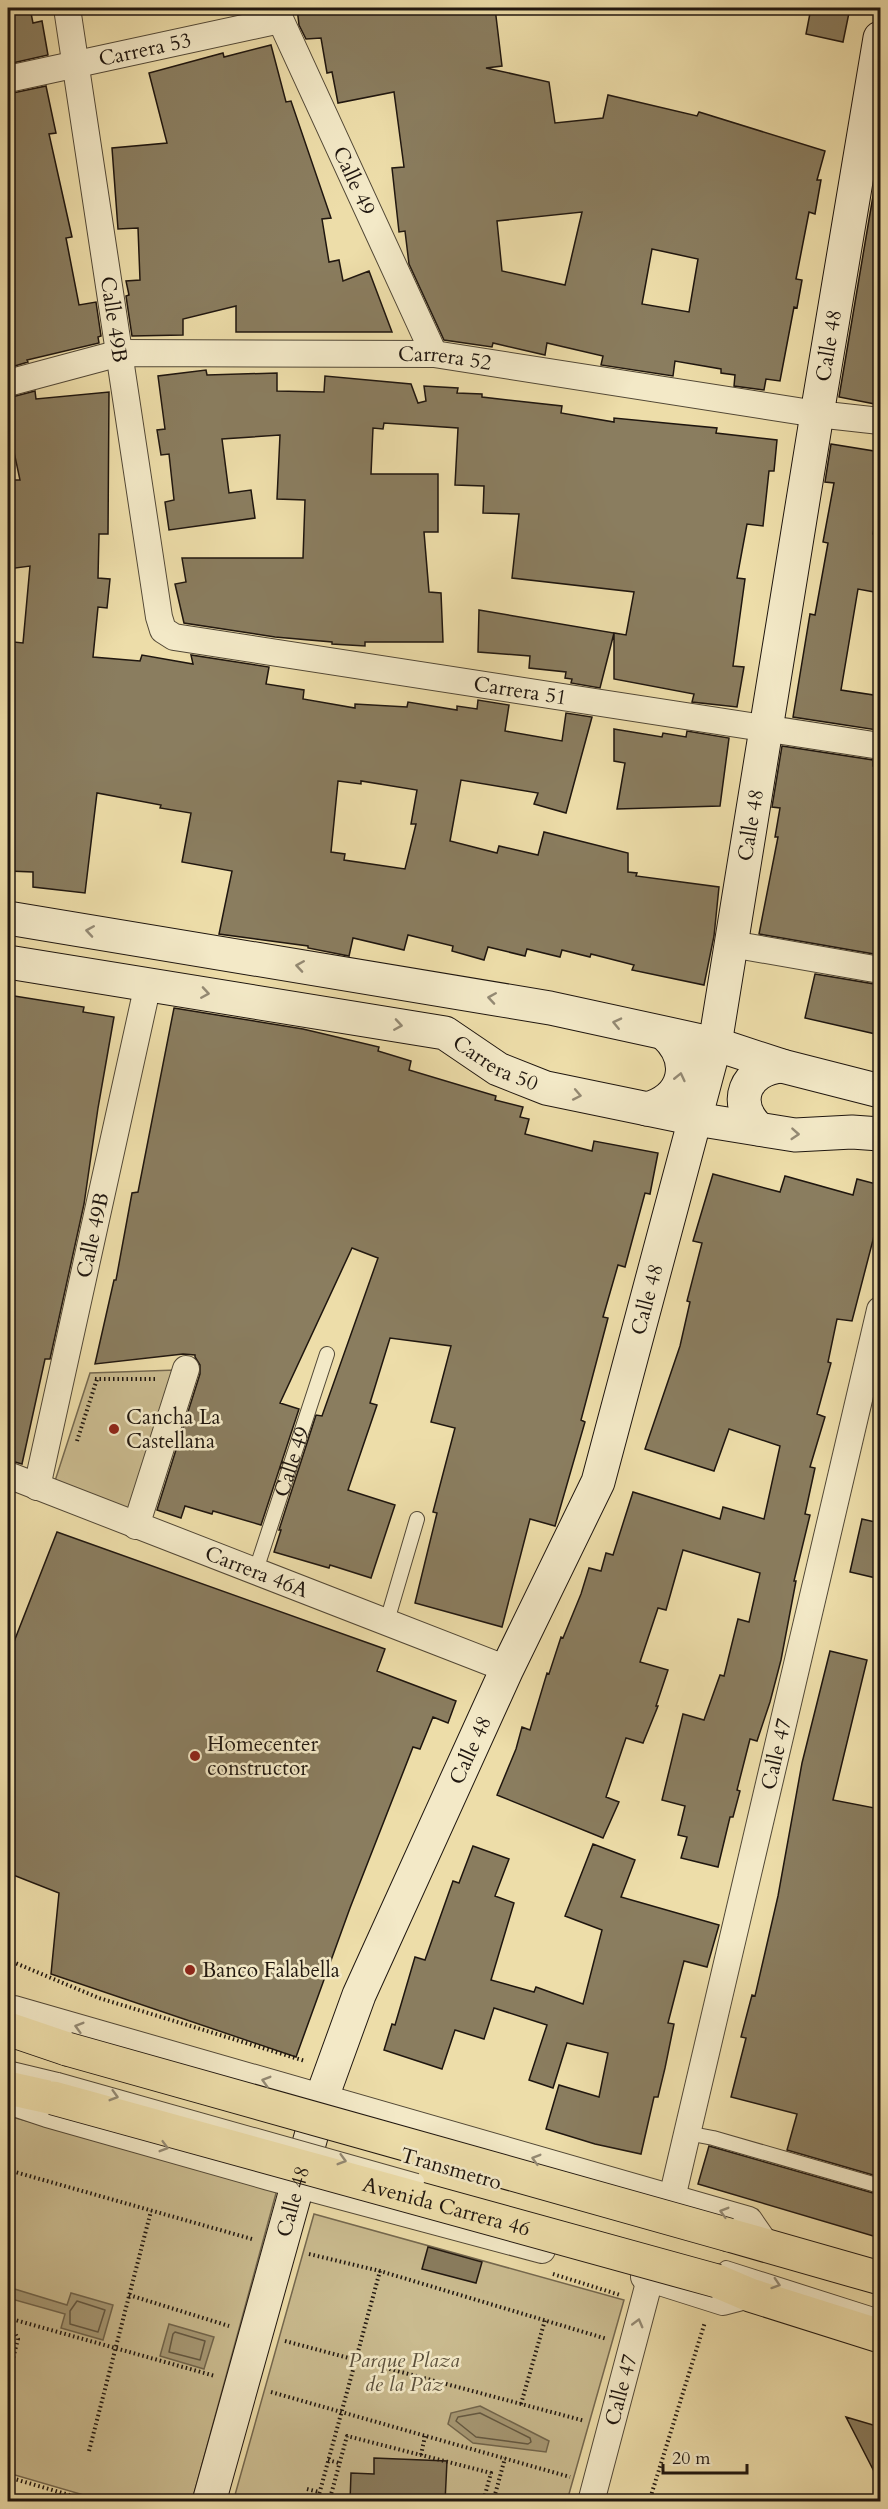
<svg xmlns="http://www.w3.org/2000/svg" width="888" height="2509" font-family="Cardo,serif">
<rect width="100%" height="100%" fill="#eddda9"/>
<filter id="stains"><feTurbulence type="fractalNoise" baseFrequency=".00333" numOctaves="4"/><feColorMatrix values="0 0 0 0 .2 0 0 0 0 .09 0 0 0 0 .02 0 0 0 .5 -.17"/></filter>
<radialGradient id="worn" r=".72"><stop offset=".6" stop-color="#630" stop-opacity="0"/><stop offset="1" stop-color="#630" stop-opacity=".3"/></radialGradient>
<path fill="#cabb8f" stroke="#74684f" stroke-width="1.5" d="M176,1370L129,1517L54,1484L90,1373Z
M8,2116L278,2186L192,2501H104L8,2473Z
M314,2214L624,2300L567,2501L233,2502Z"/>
<path fill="#a79975" stroke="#71654c" stroke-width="1.5" d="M8,2287L67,2305L71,2293L113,2305L103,2340L61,2328L65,2314L8,2298Z
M169,2324L214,2337L204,2369L160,2356Z
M480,2406L549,2441L546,2452L473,2443L448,2424L451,2413Z"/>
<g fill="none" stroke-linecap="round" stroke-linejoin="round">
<path stroke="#635842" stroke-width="1.5" d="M77,2301L105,2310L98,2332L70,2324V2311Z
M175,2332L205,2341L200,2360L169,2352L173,2334Z
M480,2413L530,2438L531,2442L528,2444L476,2437L456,2421L458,2417Z"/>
</g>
<path fill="#8a7d5f" stroke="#1f160f" stroke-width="1.5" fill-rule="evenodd" d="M8,8H30L33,23L42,21L48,55L8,64Z
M297,8H398L399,12L434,8H495L502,66L486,68L549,82L555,123L603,118L608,95L697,116L699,112L825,151L817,180H821L815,214L809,212L796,279L802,280L797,308L794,307L780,381L766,379L764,390L734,386L735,375L721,373V369L675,361L673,376L601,365L603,356L547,343L545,355L493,343L492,347L444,340L409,264L405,231L399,232L392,168L404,167L394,92L338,103L332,72L327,73L321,38L306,39L299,25ZM582,212L565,285L502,271L497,221ZM652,249L698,259L689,312L642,304Z
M811,8H850L843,42L806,34Z
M271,45L286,102L291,101L331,218L322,219L329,262L339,260L343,281L369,271L392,332H236V306L183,319V335L132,336L126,296L129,295L126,281L140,280L138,228L118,229L112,148L167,143L149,73L223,53L224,57Z
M46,86L56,133L49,134L72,237L66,238L79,305L96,302L101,336L98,337L99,343L27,360L28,362L8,368V94Z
M874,190L880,191V405L839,397Z
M206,370L207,375L277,373V391L324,392L325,376L411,384L418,403L426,401L424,386L458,388L457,393L482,394V397L562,406L561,413L614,422V418L717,428L716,433L777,440L774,471H769L763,526L747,524L737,578L745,579L733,666L744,667L737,707L692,702L694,694L614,679V633L626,635L634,592L512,578L519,514L483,513L484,486L455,485L458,428L384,423L383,429L373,428L371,474H438V532H424L429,592L441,593L443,642H365V646L332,644V642L275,637L184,623L175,584L186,582L182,558H303L305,500L277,499L280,435L222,439L229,493L251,490L255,518L169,530L165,502L174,500L169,454L161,455L157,430L165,429L158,376Z
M35,391L36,399L109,392L108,534H99L98,578L110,579L107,608L98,607L93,657L140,661L142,655L193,664L191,655L269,667L266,684L304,690L303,699L355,708V704L407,707L408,702L457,710V706L477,709L478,700L509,705L505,731L562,741L566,713L592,717L566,813L534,804L538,793L461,780L450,841L497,853L499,846L538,855L544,832L628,853V872L637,873L636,876L719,887L714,936L704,985L632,970L634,965L591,954L590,957L562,950L560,957L527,949L525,956L488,947L484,960L452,951L453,946L408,935L404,950L353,938L349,956L308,948V946L219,934L232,871L182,862L191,813L160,808L161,805L97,793L85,893L33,887V872L8,871V690H10L14,642L23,643L30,566L8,569V480H20L8,424V398ZM338,781L361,784V781L417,790L411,824H416L405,869L344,860L345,854L331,852Z
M831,444L880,452V493L873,534L880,536V593L858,589L841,690L880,696L877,730L793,717L810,614L815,615L828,543L823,542L834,483L825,482Z
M479,610L614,633L600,688L571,683L572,679L565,678L566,672L529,668L530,656L478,652Z
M614,729L662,737L663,733L686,737L687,731L729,738L720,806L617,809L625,763L614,761Z
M782,746L873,760V766L880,767V955L759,934L778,837H775L780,808L772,807Z
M815,974L880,985V1035L805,1018Z
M8,995L84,1007L83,1012L114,1017L98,1108L84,1204L50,1359H45L22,1464L8,1460Z
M174,1008L303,1029L379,1047L378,1051L411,1061L409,1070L496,1096L495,1100L523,1107L520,1117L529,1119L525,1134L592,1151L594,1141L658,1153L650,1194L645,1193L625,1267L618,1265L603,1317L608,1318L581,1420L585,1422L555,1526L530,1519L502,1627L415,1603L437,1513L433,1512L455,1428L431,1422L451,1346L390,1338L370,1403L377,1405L348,1490L395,1505L371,1578L330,1565L329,1568L274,1552L281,1530H279L316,1415L322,1416L378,1258L352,1248L280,1403L299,1409L261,1525L213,1511L212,1514L185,1506L181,1518L157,1510L200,1374V1365L195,1357V1355L183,1354L95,1364L114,1280H116L132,1193L138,1192Z
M713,1174L780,1192L785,1176L853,1195L857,1179L880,1185V1213L852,1321L837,1319L828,1362L831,1363L817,1414L825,1417L810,1467L815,1468L805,1514L810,1515L794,1581H796L781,1660L770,1702L757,1741L750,1739L737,1790L740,1791L733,1817H730L718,1867L681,1858L687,1837L678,1835L685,1806L662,1800L683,1714L704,1720L720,1675L724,1676L738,1619L749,1622L760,1573L683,1550L666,1610L658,1608L640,1662L668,1670L656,1706H658L643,1743L626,1738L606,1797L619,1802L603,1838L497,1795L516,1749L522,1727L530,1730L547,1673L549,1674L561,1637L563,1638L581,1594L589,1568L601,1571L606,1553L613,1555L633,1492L720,1519L723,1507L764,1519L780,1446L729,1429L714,1471L645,1449L680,1346L690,1302L687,1301L702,1243L693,1241Z
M862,1519L880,1523V1558L876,1578L850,1572Z
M57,1532L385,1649L377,1671L456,1701L448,1723L433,1717L420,1749L413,1747L350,1908L296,2057L51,1974L59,1893L8,1873V1657Z
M830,1651L867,1660L833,1800L880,1809V2177L787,2150L797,2114L731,2097L746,2038L741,2037L752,1995L755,1996L778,1896L802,1763Z
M593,1844L635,1860L621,1897L719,1925L707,1967L684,1961L668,2023L674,2024L665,2068L658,2097H654L641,2154L595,2144L546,2129L559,2085L599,2097L608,2053L567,2043L553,2088L529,2080L547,2025L494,2008L484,2039L455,2030L442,2069L384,2050L392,2024L395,2025L415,1957L425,1960L453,1881L459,1883L473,1846L509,1859L495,1896L514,1903L491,1980L534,1992L536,1987L583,2004L602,1930L565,1916Z
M709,2146L880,2195V2238L698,2184Z
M428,2247L482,2262L476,2283L422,2269Z
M846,2417L880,2427V2483Z
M374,2458L447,2461L445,2502H350L351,2473L374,2474Z"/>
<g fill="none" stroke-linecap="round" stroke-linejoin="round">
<defs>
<g id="lane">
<path id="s1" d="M256,1570L327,1354"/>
<path d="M387,1621L417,1519"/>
<path d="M8,2068L58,2080"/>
<path d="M687,2133L713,2138L880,2186"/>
<path d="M726,2268L880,2317"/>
</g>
<g id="street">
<path id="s2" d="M67,8L159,617L163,630L174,637L880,746"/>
<path id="s3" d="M275,8L434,354"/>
<path id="s4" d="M8,79L280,20"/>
<path id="s5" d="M8,383L120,353L434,354L817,414L880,421"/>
<path d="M731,944L880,970"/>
<path id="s6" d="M8,1475L507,1669"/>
<path id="s7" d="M37,1487L148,984"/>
<path d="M136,1526L186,1369"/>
<path d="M8,2009H14L749,2220L767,2246"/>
<path d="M8,2101L47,2114L269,2177L542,2250"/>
<path id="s8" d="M672,2198L880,1310"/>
<path d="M644,2277L723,2302L750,2295"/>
<path id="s9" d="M591,2502L650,2279"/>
</g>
<g id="secondary">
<path d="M8,918L550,1008L715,1044L782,1066L880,1091"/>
<path id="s10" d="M8,962L445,1033L498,1069L546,1088L696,1119L795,1135L852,1132L880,1134"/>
<path d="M647,1109C686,1098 694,1061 665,1034"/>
<path d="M759,1129C731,1103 745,1069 782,1066"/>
<path id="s11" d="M209,2502L322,2097L359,1995L507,1669L598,1482L715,1044L817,414L880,38"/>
</g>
<path id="primary" d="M8,2029L67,2049
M8,2088L53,2098
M729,2235L880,2278
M717,2281L750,2295L880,2336"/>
</defs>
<use href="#lane" stroke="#524836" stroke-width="16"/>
<use href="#street" stroke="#524836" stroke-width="28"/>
<use href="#secondary" stroke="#1f160f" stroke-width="35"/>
<use href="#primary" stroke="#1f160f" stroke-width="35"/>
<path stroke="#1f160f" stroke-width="4" stroke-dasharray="1.5 3" stroke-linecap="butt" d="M95,1379H156
M77,1441L97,1379
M8,1960L99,1998L305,2061
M8,2170L252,2239
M309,2254L380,2271L607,2339
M553,2274L620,2295
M129,2295L229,2326
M8,2318L215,2376
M8,2331L15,2333L18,2339L8,2378
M285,2341L585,2421
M271,2392L570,2477
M521,2404L545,2320
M89,2451L151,2211
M421,2455L425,2436
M328,2460L339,2463
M8,2477L93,2502
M307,2489L319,2492
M317,2502L380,2271
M329,2502L347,2436L491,2473L483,2502
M493,2502L505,2458
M649,2502L705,2322"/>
<use href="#lane" stroke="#f3e9c7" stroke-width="14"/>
<use href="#street" stroke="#f3e9c7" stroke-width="26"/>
<use href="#secondary" stroke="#f3e9c7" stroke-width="33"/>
<use href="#primary" stroke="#eddda9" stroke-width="33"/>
<defs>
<path id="lane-bridge" d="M58,2080L417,2181"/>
<g id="primary-bridge">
<path d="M67,2049L729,2235"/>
<path id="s12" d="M53,2098L717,2281"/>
</g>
</defs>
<use href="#lane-bridge" stroke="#524836" stroke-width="16" stroke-linecap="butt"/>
<use href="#primary-bridge" stroke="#1f160f" stroke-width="35" stroke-linecap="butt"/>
<use href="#lane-bridge" stroke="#f3e9c7" stroke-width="14"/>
<use href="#primary-bridge" stroke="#eddda9" stroke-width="33"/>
</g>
<defs><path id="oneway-chevron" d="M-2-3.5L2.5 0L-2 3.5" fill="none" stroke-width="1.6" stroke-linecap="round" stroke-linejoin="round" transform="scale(1.5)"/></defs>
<g stroke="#948a74">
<use href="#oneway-chevron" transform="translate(90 931) rotate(-171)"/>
<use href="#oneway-chevron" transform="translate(300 966) rotate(-171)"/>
<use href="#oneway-chevron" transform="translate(205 993) rotate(9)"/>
<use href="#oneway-chevron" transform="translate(492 998) rotate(-171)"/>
<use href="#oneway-chevron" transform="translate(617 1023) rotate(-167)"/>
<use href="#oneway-chevron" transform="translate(398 1025) rotate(9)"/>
<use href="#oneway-chevron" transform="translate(680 1077) rotate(-77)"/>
<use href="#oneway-chevron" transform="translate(577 1095) rotate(11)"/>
<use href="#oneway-chevron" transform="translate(795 1134) rotate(4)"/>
<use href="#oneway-chevron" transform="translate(79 2027) rotate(-164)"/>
<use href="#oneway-chevron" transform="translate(266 2081) rotate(-164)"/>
<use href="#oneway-chevron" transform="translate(114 2096) rotate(16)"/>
<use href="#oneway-chevron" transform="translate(164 2147) rotate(16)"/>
<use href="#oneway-chevron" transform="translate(536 2159) rotate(-164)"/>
<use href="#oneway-chevron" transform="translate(342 2160) rotate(16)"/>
<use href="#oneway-chevron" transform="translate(724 2212) rotate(-164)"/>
<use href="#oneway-chevron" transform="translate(776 2284) rotate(18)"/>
<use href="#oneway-chevron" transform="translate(638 2323) rotate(-75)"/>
</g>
<g fill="#8f2418" stroke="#f3e9c7" stroke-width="2">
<circle cx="114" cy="1429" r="6"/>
<circle cx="195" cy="1756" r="6"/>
<circle cx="190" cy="1970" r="6"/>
</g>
<g text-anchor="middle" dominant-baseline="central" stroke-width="5" stroke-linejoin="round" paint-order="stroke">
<g font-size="21" fill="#1f160f" stroke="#f3e9c7">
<text stroke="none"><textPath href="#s4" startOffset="140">Carrera 53</textPath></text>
<text stroke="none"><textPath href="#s3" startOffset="190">Calle 49</textPath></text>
<text stroke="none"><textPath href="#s2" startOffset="315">Calle 49B</textPath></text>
<text stroke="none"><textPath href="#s11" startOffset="2256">Calle 48</textPath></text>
<text stroke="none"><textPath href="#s5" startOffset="441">Carrera 52</textPath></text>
<text stroke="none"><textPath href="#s2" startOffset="993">Carrera 51</textPath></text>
<text stroke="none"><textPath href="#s11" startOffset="1770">Calle 48</textPath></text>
<text stroke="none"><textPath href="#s10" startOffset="502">Carrera 50</textPath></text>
<text stroke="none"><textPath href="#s7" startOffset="258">Calle 49B</textPath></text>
<text stroke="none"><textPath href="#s11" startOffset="1284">Calle 48</textPath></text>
<text stroke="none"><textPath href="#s1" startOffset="114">Calle 49</textPath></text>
<text stroke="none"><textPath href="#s6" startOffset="267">Carrera 46A</textPath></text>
<text stroke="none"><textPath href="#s11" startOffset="798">Calle 48</textPath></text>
<text stroke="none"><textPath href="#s8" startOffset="456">Calle 47</textPath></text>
<text transform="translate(451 2169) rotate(16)">Transmetro</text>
<text stroke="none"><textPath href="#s11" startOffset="312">Calle 48</textPath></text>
<text stroke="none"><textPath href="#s12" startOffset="408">Avenida Carrera 46</textPath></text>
<text stroke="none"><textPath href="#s9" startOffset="116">Calle 47</textPath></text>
</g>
<g font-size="21" fill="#1f160f" stroke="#f3e9c7" text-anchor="start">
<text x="126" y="1417">Cancha La<tspan x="126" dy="24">Castellana</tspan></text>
<text x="207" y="1744">Homecenter<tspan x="207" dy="24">constructor</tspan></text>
<text x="202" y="1970">Banco Falabella</text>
</g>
<g font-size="21" font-style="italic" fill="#5b503c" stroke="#f3e9c7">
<text x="404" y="2360">Parque Plaza<tspan x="404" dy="24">de la Paz</tspan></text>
</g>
</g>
<rect width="888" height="2509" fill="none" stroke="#eddda9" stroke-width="30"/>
<rect x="9" y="9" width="870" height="2491" fill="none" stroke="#1f160f" stroke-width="3"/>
<rect x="15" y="15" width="858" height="2479" fill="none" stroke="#1f160f" stroke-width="1.5"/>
<path d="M663 2464v9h84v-9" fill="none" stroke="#1f160f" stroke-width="3"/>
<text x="672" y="2464" font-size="18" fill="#1f160f" stroke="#f3e9c7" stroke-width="4.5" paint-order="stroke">20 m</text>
<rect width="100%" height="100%" filter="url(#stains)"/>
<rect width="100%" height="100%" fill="url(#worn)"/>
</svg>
